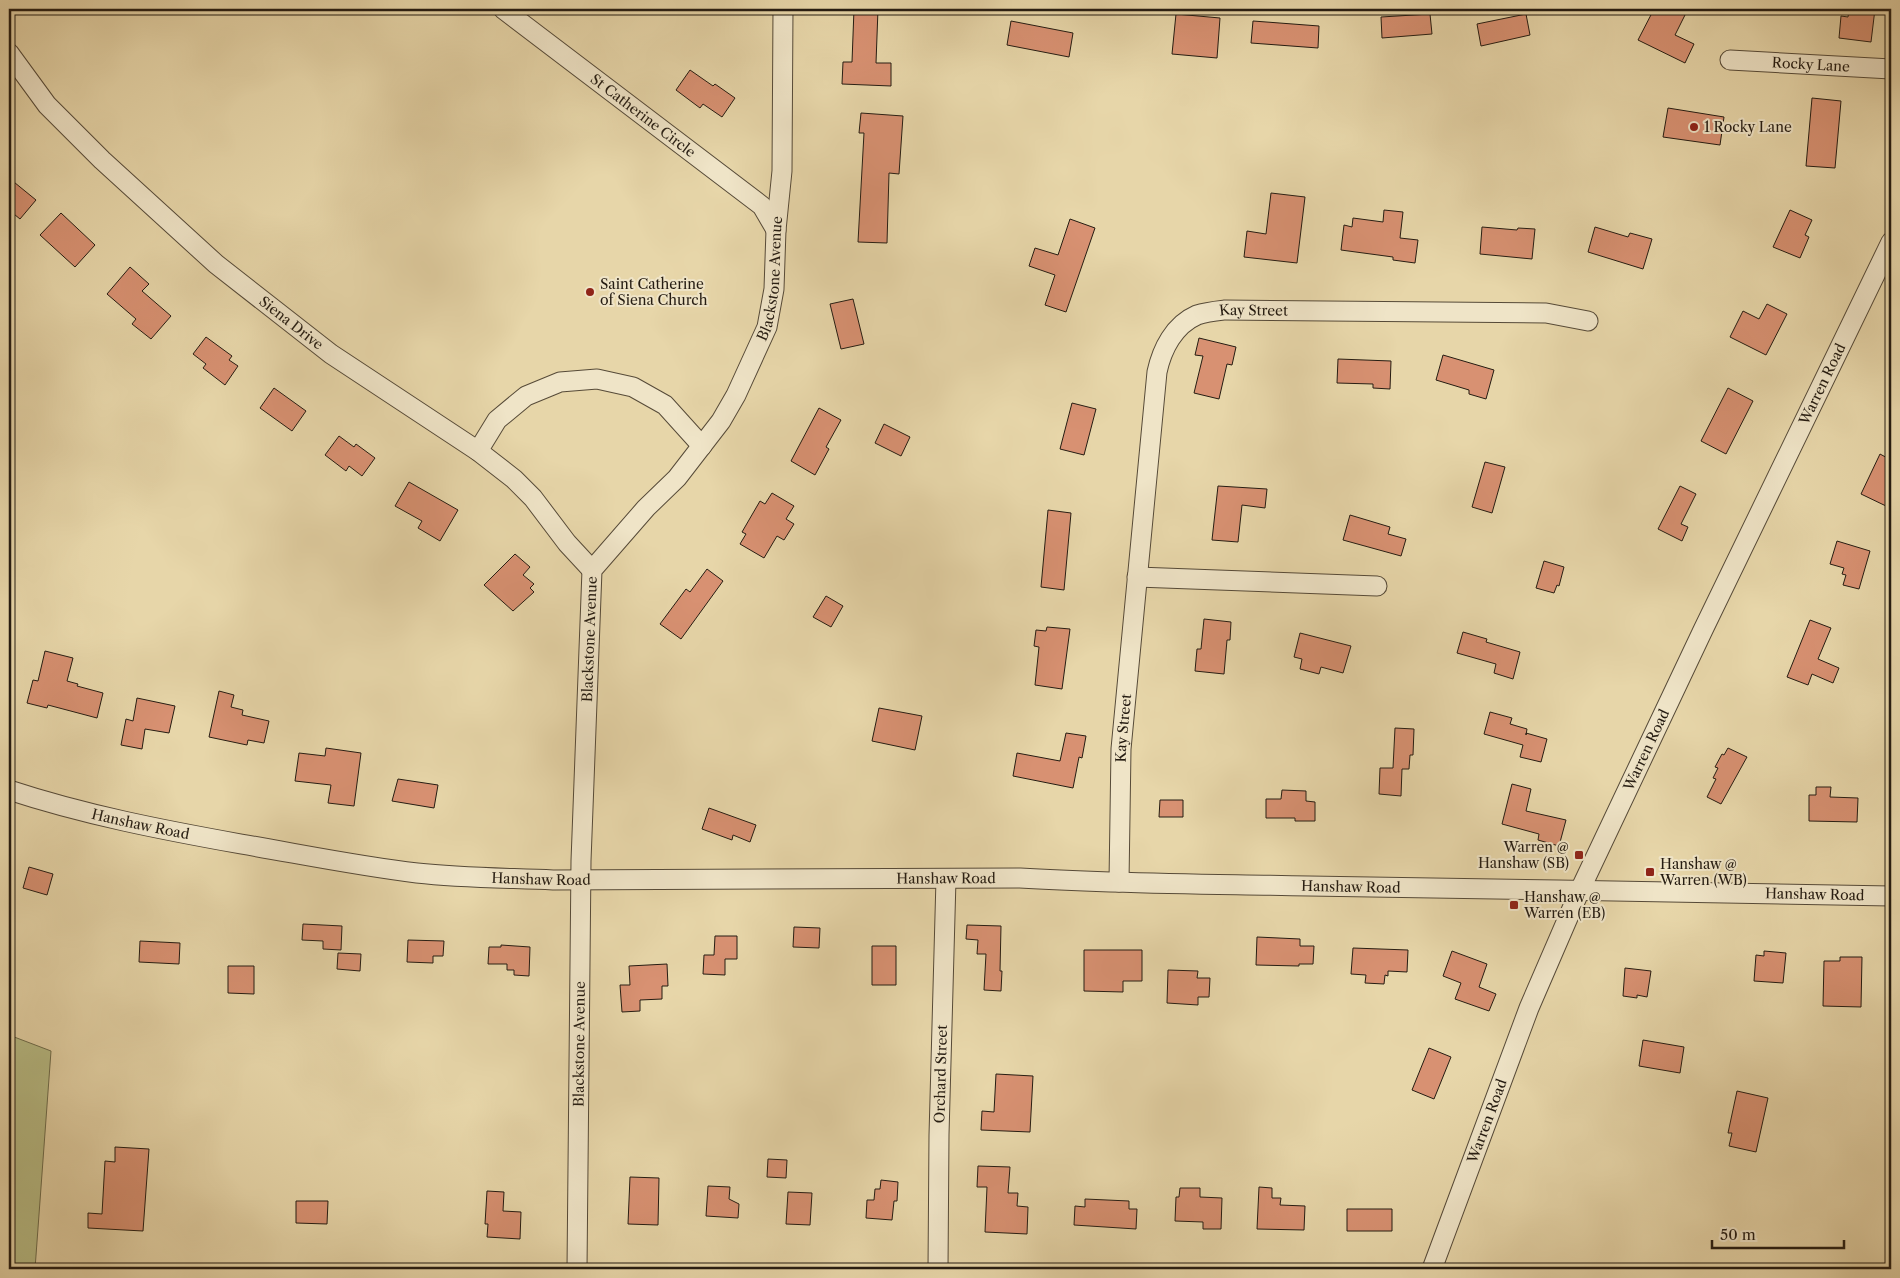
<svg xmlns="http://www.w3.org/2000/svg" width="1900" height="1278" font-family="'Libre Caslon Text',serif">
<rect width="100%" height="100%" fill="#e7d6a9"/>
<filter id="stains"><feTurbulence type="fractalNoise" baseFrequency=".004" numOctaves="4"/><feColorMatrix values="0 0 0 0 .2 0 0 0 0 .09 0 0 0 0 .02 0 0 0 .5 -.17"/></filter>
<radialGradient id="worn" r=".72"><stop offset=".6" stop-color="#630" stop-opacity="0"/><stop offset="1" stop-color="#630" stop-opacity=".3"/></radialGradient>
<path fill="#b8bd86" stroke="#6e6c4c" d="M9,1035L51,1051L35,1269H9Z"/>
<path fill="#d89172" stroke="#251c12" d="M854,9H878L876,63H891V86L842,84L843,62H852Z
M1654,9H1688L1675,35L1694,44L1685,63L1638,40Z
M1849,9H1875L1871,42L1839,38L1841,16L1848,17Z
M1176,14L1220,18L1217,58L1172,54Z
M1430,14L1432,34L1382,38L1381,17Z
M1526,14L1530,35L1481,46L1477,24Z
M1011,21L1073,33L1069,57L1007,45Z
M1253,21L1319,26L1318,48L1251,43Z
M690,70L713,86L715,84L735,98L722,117L703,104L700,108L676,90Z
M1812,98L1841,101L1835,168L1806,166Z
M1668,108L1724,117L1720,145L1663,137Z
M861,113L903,116L899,174L889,173L887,243L858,242L864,133H859Z
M9,178L36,200L20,219L9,210Z
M1271,193L1305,197L1297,263L1244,257L1247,231L1266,234Z
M1384,210L1403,212L1400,238L1418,240L1415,263L1393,260V257L1341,250L1344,225L1352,227L1353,218L1383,222Z
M1790,210L1812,220L1805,235L1809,237L1800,258L1773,247Z
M61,213L95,245L75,267L40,235Z
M1070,219L1095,228L1066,312L1045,305L1055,275L1029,266L1035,248L1058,255Z
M1482,227L1517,230L1518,228L1535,229L1532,259L1480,254Z
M1595,227L1628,237L1630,233L1652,239L1643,269L1588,252Z
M130,267L149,284L142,291L171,316L151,339L132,324L136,319L107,294Z
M853,299L864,344L841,349L830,304Z
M1767,304L1787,314L1766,355L1730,337L1743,311L1759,319Z
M206,337L232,356L229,360L238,366L225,385L203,368L206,364L193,354Z
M1199,338L1236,347L1232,365L1227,364L1219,399L1194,393L1203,356L1195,355Z
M1443,355L1494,370L1486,399L1469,394V390L1436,380Z
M1338,359L1391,361L1390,389L1373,388V384L1337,383Z
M274,388L306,411L292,431L260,408Z
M1728,388L1753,401L1726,454L1701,441Z
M1072,403L1096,409L1084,455L1060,449Z
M819,408L841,420L826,447L829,449L815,475L791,461Z
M884,424L910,437L901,456L875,443Z
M339,436L354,447L356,444L375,458L362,476L349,466L346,471L325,455Z
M1880,454L1891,460V495L1886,506L1861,494Z
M1485,462L1505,467L1492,513L1472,507Z
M409,482L458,510L440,541L418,528L422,521L395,506Z
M1218,486L1267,489L1265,508L1242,505L1238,542L1212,540Z
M1680,486L1696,494L1681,524L1688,527L1682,541L1658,529Z
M772,493L794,506L786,519L794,524L784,540L777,536L764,558L740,544L746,534L742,532L760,501L765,504Z
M1048,510L1071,513L1064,590L1041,587Z
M1350,515L1390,527L1388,534L1406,539L1401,556L1343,540Z
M1837,541L1870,551L1859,589L1843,585L1846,575L1842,574L1844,568L1830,564Z
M515,554L530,567L523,575L534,584L530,588L534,592L513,611L484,585Z
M1544,561L1564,567L1559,586L1557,585L1554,593L1536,588Z
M707,569L723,581L681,639L660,624L686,589L690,592Z
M826,596L843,606L831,627L813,617Z
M1204,619L1231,622L1230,640H1227L1224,674L1195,671L1197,649H1201Z
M1810,620L1831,628L1818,659L1839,668L1833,683L1812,674L1808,685L1787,677Z
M1047,627L1070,629L1062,689L1035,685L1039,647L1034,646L1036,630L1046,631Z
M1463,632L1487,639L1486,642L1520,652L1513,679L1494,673L1496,664L1457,653Z
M1300,633L1351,646L1343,673L1321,667L1319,674L1300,669L1302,659L1294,657Z
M45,651L73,658L67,681L78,684L77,686L103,693L97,718L48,705L47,708L27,703L33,680L38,681Z
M219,691L234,695L231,707L243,710L242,715L269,721L264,743L248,740L247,745L209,737Z
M137,698L175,706L169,733L145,729L142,749L121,745L126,719L133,721Z
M879,708L922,716L915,750L872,741Z
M1490,712L1512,718L1510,724L1527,729L1526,735V733L1547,739L1541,762L1520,757L1523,745L1484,734Z
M1395,728L1414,729L1413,755H1410L1409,769H1402L1401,796L1379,794L1380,768H1393Z
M1066,733L1086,736L1082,758L1079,757L1073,788L1013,776L1017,753L1060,761Z
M326,748L361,753L354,806L328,803L331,785L295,781L299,753L325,756Z
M1728,748L1747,757L1721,804L1707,797L1716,779L1713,778L1718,768L1715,767L1722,754L1724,755Z
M398,779L438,785L434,808L392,801Z
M1512,784L1531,789L1526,811L1566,820L1559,846L1538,840L1539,834L1502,824Z
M1816,787H1831L1830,797L1858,798L1857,822L1809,821V795H1816Z
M1282,790L1306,791V801L1315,802V821H1295V818H1266V799H1281Z
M1160,800H1183V817H1159Z
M709,808L756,825L750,842L733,835L732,840L702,829Z
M29,867L53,874L47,895L23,888Z
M303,924L342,926L341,950L323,949V941L302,940Z
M967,925L1001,926L1000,971H1002L1001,991L984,990L986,954H977L978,940L966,939Z
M794,927L820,928L819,948L793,947Z
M715,936H737V959H725V975L703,974L704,955H714Z
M1257,937L1300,939V946H1314L1313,964H1299V966L1256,965Z
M408,940L444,941L443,956H433V963L407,962Z
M140,941L180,943L179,964L139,962Z
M501,945L530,947L529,976L514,975V970H507V964H488L489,947H501Z
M872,946H896V985H872Z
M1353,948L1408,950L1407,972L1388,971V976L1385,975L1384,984L1365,983L1366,975L1351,974Z
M1084,950H1142V981H1123V992L1084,991Z
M1452,951L1487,964L1479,987L1496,994L1489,1011L1455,999L1461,983L1443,976Z
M1764,951L1786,953L1783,983L1754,981L1756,955L1764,956Z
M338,953L361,954L360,971L337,969Z
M1840,957H1862L1861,1007L1823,1006L1824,961H1840Z
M667,964L668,986H662V999L640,1000V1011L622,1012L620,985H630L629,966Z
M228,966H254V994L228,993Z
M1625,968L1651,971L1647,997L1637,995V998L1623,996Z
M1168,970L1198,971L1197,978H1210L1209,997H1198V1005L1167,1003Z
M1643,1040L1684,1047L1680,1073L1639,1066Z
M1429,1048L1451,1057L1434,1099L1412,1090Z
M996,1074L1033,1076L1030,1132L981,1130L982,1111L994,1112Z
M1737,1091L1768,1098L1756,1152L1729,1146L1732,1133H1728Z
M115,1147L149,1149L143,1231L88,1228V1213L102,1214L105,1161L115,1162Z
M768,1159L787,1160L786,1178L767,1177Z
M978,1166L1010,1167L1008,1193H1018L1017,1206L1028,1207L1027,1234L985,1232L987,1187H977Z
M630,1177L659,1178L658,1225L628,1224Z
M881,1180L898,1182L897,1201H894L892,1220L866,1218L867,1200H874L875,1189H880Z
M708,1186L730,1187L729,1199L739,1204L738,1218L706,1216Z
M1259,1187L1272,1188V1198H1281L1280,1205L1305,1206L1304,1230L1257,1229Z
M1180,1188H1200V1197L1222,1198L1221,1229H1203V1222L1175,1221L1176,1197H1179Z
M487,1191L504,1192L503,1211L521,1212L520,1239L487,1237L488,1224H485Z
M788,1192L812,1193L810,1225L786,1224Z
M1085,1199L1129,1201V1209H1137L1136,1229L1074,1225L1075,1206L1085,1207Z
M296,1201H328L327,1224L296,1223Z
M1347,1209H1392V1231H1347Z"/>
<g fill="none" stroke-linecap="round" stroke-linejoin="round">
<defs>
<g id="minor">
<path id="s1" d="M503,9L762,206L776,230"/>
<path id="s2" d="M9,53L47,105L102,160L216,264L331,354L478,451L514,479L533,498L567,543L592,570"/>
<path id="s3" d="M1730,60L1891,69"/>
<path d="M478,451L497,420L526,396L560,382L597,379L633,387L665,405L702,446"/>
<path d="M1137,577L1377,586"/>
<path id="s4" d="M9,790C85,815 163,830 241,844C300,854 358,866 417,873C462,878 508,878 553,880L1020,878C1116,884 1213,884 1309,886C1503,890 1697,891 1891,896"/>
<path id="s5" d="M1119,882L1121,749L1157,372C1162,349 1174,325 1197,315C1206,312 1216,311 1225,310L1546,313L1588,321"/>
<path id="s6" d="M577,1269L581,861L592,570L646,508L677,478L721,421L736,395L767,327L774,289L776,230L782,171L783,9"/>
<path id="s7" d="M938,1269L939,1135L946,879"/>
<path id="s8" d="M1432,1269L1529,1008L1580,890L1703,630L1891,242"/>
</g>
</defs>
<use href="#minor" stroke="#564a38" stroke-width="21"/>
<use href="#minor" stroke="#efe4c7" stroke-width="19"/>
</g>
<g fill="#8f2418" stroke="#efe4c7" stroke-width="2">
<circle cx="1694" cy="127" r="5"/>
<circle cx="590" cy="292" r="5"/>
<rect x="1574" y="850" width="10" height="10" rx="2.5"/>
<rect x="1645" y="867" width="10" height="10" rx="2.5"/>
<rect x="1509" y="900" width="10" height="10" rx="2.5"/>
</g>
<g text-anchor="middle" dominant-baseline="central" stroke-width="4" stroke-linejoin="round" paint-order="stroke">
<g font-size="14" fill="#251c12" stroke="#efe4c7">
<text stroke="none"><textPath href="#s3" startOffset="81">Rocky Lane</textPath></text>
<text stroke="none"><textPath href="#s1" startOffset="176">St Catherine Circle</textPath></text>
<text stroke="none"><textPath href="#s6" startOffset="1050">Blackstone Avenue</textPath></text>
<text stroke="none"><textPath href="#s5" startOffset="641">Kay Street</textPath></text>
<text stroke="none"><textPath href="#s2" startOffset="392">Siena Drive</textPath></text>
<text stroke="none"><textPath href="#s8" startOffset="968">Warren Road</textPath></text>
<text stroke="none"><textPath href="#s6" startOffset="630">Blackstone Avenue</textPath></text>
<text stroke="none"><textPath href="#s5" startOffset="154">Kay Street</textPath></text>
<text stroke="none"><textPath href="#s8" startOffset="562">Warren Road</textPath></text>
<text stroke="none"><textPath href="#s4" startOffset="136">Hanshaw Road</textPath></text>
<text stroke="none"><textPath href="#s4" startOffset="946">Hanshaw Road</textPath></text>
<text stroke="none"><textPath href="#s4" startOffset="541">Hanshaw Road</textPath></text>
<text stroke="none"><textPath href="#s4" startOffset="1351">Hanshaw Road</textPath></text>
<text stroke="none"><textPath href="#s4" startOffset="1815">Hanshaw Road</textPath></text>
<text stroke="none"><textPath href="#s6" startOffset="225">Blackstone Avenue</textPath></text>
<text stroke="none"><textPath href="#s7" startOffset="195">Orchard Street</textPath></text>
<text stroke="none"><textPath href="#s8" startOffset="158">Warren Road</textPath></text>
</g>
<g font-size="14" fill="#251c12" stroke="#efe4c7" text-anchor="start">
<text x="1704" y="127">1 Rocky Lane</text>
<text x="600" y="284">Saint Catherine<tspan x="600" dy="16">of Siena Church</tspan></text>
<text x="1569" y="847" text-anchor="end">Warren @<tspan x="1569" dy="16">Hanshaw (SB)</tspan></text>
<text x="1660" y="864">Hanshaw @<tspan x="1660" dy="16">Warren (WB)</tspan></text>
<text x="1524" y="897">Hanshaw @<tspan x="1524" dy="16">Warren (EB)</tspan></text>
</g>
</g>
<rect width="1900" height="1278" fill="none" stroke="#e7d6a9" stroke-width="30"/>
<rect x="10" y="10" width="1880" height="1258" fill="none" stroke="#251c12" stroke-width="2.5"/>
<rect x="15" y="15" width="1870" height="1248" fill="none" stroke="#251c12"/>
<path d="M1712 1240v8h132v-8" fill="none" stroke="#251c12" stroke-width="2.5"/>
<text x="1720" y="1240" font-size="15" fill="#251c12" stroke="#efe4c7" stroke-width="4" paint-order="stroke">50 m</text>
<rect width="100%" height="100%" filter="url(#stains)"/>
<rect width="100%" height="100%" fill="url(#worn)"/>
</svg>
